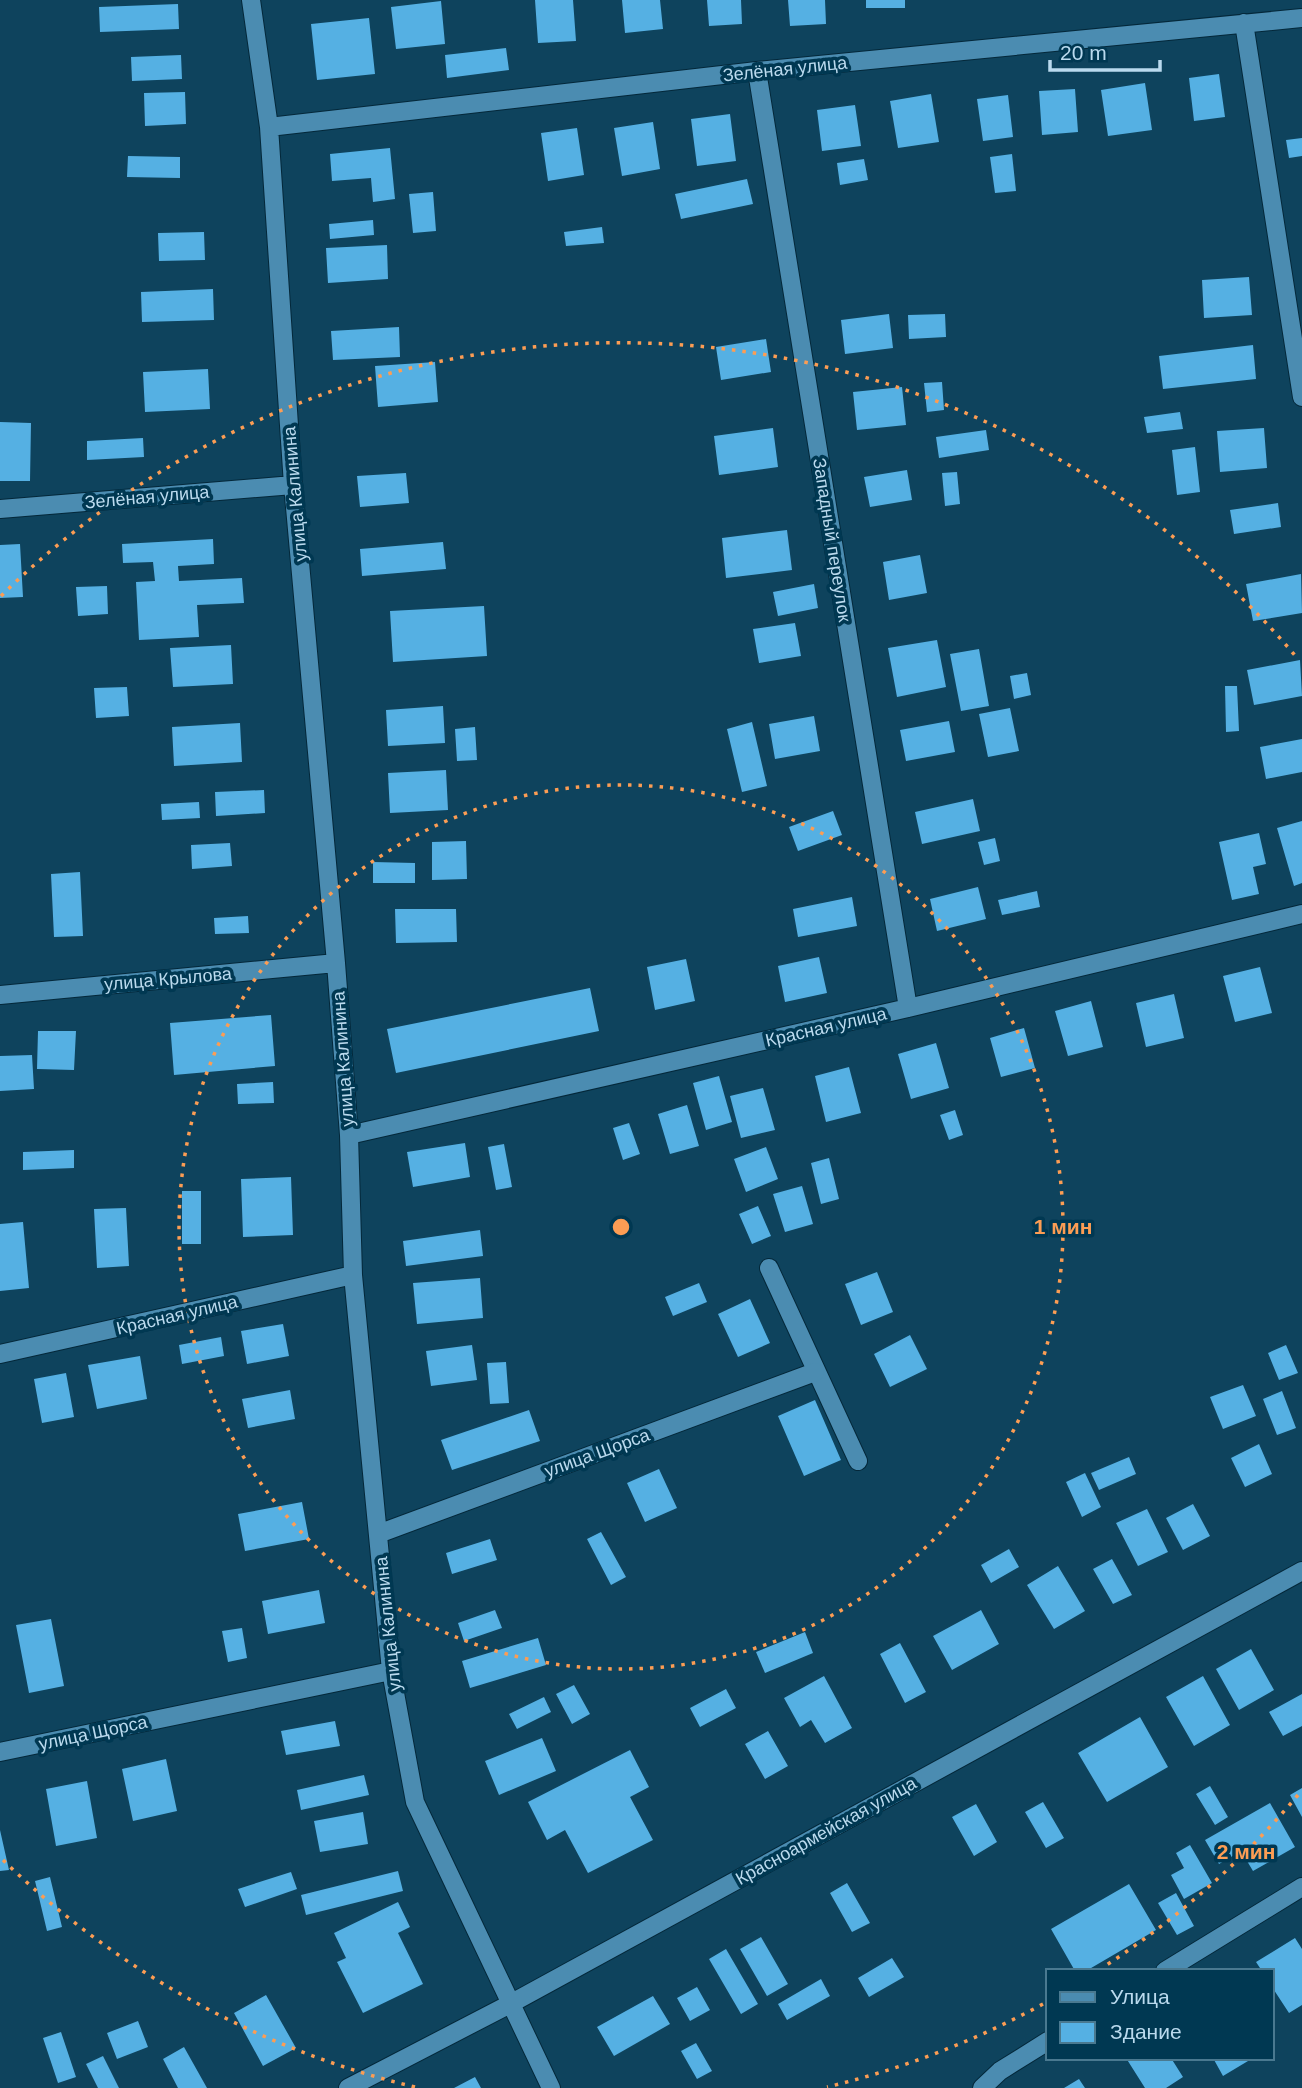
<svg xmlns="http://www.w3.org/2000/svg" width="1302" height="2088" font-family="Arial,sans-serif">
<rect width="100%" height="100%" fill="#0e435d"/>
<path fill="#55b0e3" d="M535,0H573L576,41L538,43Z
M622,0H660L663,29L625,33Z
M707,0H741L742,24L709,26Z
M788,0H825L826,24L790,26Z
M866,0H905V8H866Z
M441,1L445,44L396,49L391,7Z
M178,4L179,29L100,32L99,7Z
M369,18L375,74L317,80L311,24Z
M506,48L509,70L447,78L445,55Z
M181,55L182,79L132,81L131,57Z
M1219,74L1225,117L1194,121L1189,78Z
M1145,83L1152,130L1108,136L1101,90Z
M1075,89L1078,132L1042,135L1039,91Z
M185,92L186,124L145,126L144,93Z
M931,94L939,142L898,148L890,101Z
M1008,95L1013,137L983,141L977,99Z
M855,105L861,146L822,151L817,110Z
M730,114L736,161L697,166L691,119Z
M653,122L660,169L622,176L614,128Z
M577,128L584,175L548,181L541,133Z
M1302,138V156L1289,158L1286,140Z
M390,148L395,199L373,202L371,178L332,181L330,154Z
M1012,154L1016,191L995,193L990,157Z
M128,156L180,157V178L127,177Z
M864,159L868,180L840,185L837,163Z
M747,179L753,204L681,219L675,194Z
M433,192L436,231L413,233L409,194Z
M373,220L374,235L330,239L329,224Z
M602,227L604,243L566,246L564,232Z
M204,232L205,260L159,261L158,233Z
M387,245L388,279L328,283L326,248Z
M1249,277L1252,315L1204,318L1202,280Z
M213,289L214,320L142,322L141,292Z
M889,314L893,348L845,354L841,320Z
M945,314L946,337L909,339L908,315Z
M399,327L400,357L333,360L331,331Z
M766,339L771,372L721,380L716,347Z
M1253,345L1256,379L1163,389L1159,356Z
M435,362L438,402L378,407L375,366Z
M208,369L210,409L145,412L143,372Z
M942,382L944,410L927,412L924,383Z
M902,387L906,425L857,430L853,392Z
M1180,412L1183,429L1147,433L1144,417Z
M0,422L31,423L30,481H0Z
M773,428L778,467L719,475L714,436Z
M1264,428L1267,468L1220,472L1217,431Z
M986,430L989,450L939,458L936,437Z
M143,438L144,457L87,460V441Z
M1195,447L1200,492L1177,495L1172,450Z
M907,470L912,500L870,507L864,477Z
M957,472L960,504L945,506L942,473Z
M406,473L409,503L360,507L357,476Z
M1278,503L1281,527L1234,534L1230,510Z
M787,530L792,570L726,578L722,538Z
M213,539L214,564L178,566L179,581L242,578L244,603L197,605L199,637L139,640L136,582L155,581L153,562L123,563L122,544Z
M443,542L446,569L362,576L360,549Z
M20,544L23,597L0,598V545Z
M920,555L927,593L889,600L883,562Z
M1301,574L1302,613L1253,621L1246,584Z
M814,584L818,608L778,616L773,592Z
M107,586L108,614L78,616L76,587Z
M484,606L487,656L393,662L390,611Z
M795,623L801,656L759,663L753,629Z
M937,640L946,687L897,697L888,648Z
M231,645L233,684L173,687L170,648Z
M979,649L989,706L961,711L950,654Z
M1300,660L1302,696L1254,705L1247,670Z
M1027,673L1031,695L1014,699L1010,676Z
M1225,686H1237L1239,731L1226,732Z
M127,687L129,716L96,718L94,688Z
M443,706L445,743L388,746L386,710Z
M1010,708L1019,751L988,757L979,714Z
M814,716L820,751L775,759L769,724Z
M949,721L955,752L906,761L900,730Z
M752,722L767,786L742,792L727,729Z
M240,723L242,762L174,766L172,727Z
M475,727L477,760L457,761L455,729Z
M1302,739V772L1266,779L1260,747Z
M446,770L448,810L390,813L388,773Z
M264,790L265,813L216,816L215,792Z
M973,799L980,831L922,844L915,812Z
M199,802L200,818L162,820L161,804Z
M833,811L842,835L798,851L789,827Z
M1302,821V883L1294,886L1277,828Z
M1259,833L1266,864L1253,867L1259,894L1232,900L1219,842Z
M995,838L1000,861L984,865L978,842Z
M466,841L467,879L432,880V842Z
M230,843L232,866L192,869L191,845Z
M373,862L415,863V883H373Z
M80,872L83,936L54,937L51,874Z
M978,887L986,919L937,931L930,899Z
M1037,891L1040,907L1002,915L998,900Z
M852,897L857,926L798,937L793,909Z
M395,909H456L457,942L396,943Z
M248,916L249,933L215,934L214,918Z
M819,957L827,993L785,1002L778,966Z
M686,959L695,1001L655,1010L647,967Z
M1260,967L1272,1013L1235,1022L1223,976Z
M590,988L599,1031L396,1073L387,1029Z
M1174,994L1184,1038L1146,1047L1136,1003Z
M1091,1001L1103,1047L1068,1056L1055,1011Z
M271,1015L275,1066L174,1075L170,1023Z
M1024,1028L1035,1068L1001,1077L990,1038Z
M38,1031H76L74,1070L37,1069Z
M936,1043L949,1088L911,1099L898,1054Z
M32,1055L34,1089L0,1091V1056Z
M849,1067L861,1113L826,1122L815,1076Z
M719,1076L732,1122L706,1130L693,1083Z
M273,1082L274,1103L238,1104L237,1084Z
M763,1088L775,1130L741,1138L730,1096Z
M687,1105L699,1146L670,1154L658,1114Z
M955,1110L963,1135L949,1140L940,1115Z
M629,1123L640,1154L623,1160L613,1128Z
M465,1143L470,1177L413,1187L407,1152Z
M504,1144L512,1187L496,1190L488,1147Z
M766,1147L778,1179L746,1192L734,1159Z
M74,1150V1168L23,1170V1152Z
M829,1158L839,1199L821,1204L811,1163Z
M291,1177L293,1235L243,1237L241,1179Z
M802,1186L813,1224L785,1232L773,1194Z
M182,1191H201V1244H182Z
M758,1206L771,1236L752,1244L739,1214Z
M126,1208L129,1266L97,1268L94,1209Z
M23,1222L29,1288L0,1291V1224Z
M480,1230L483,1256L406,1266L403,1241Z
M877,1272L893,1312L861,1325L845,1284Z
M480,1278L483,1318L417,1324L413,1283Z
M699,1283L707,1302L673,1316L665,1297Z
M750,1299L770,1343L738,1357L718,1314Z
M283,1324L289,1356L247,1364L241,1331Z
M910,1335L927,1369L890,1387L874,1354Z
M221,1337L224,1356L182,1364L179,1345Z
M472,1345L477,1380L431,1386L426,1351Z
M1286,1345L1298,1373L1279,1380L1268,1353Z
M140,1356L147,1399L97,1409L88,1365Z
M506,1362L509,1403L490,1404L487,1363Z
M66,1373L74,1417L42,1423L34,1379Z
M1243,1385L1256,1416L1223,1429L1210,1397Z
M290,1390L295,1419L248,1428L242,1399Z
M1282,1391L1296,1428L1277,1435L1263,1399Z
M815,1400L841,1460L804,1476L778,1416Z
M529,1410L540,1441L452,1470L441,1440Z
M1259,1444L1272,1474L1245,1487L1231,1458Z
M1129,1457L1136,1474L1099,1490L1091,1473Z
M659,1469L677,1508L645,1522L627,1483Z
M1085,1473L1101,1507L1082,1517L1066,1482Z
M302,1502L309,1539L245,1551L238,1514Z
M1193,1504L1210,1536L1183,1550L1166,1518Z
M1147,1509L1168,1552L1138,1566L1116,1523Z
M601,1532L626,1577L611,1585L587,1539Z
M490,1539L497,1560L452,1574L446,1553Z
M1009,1549L1019,1567L991,1583L981,1565Z
M1112,1559L1132,1595L1113,1604L1093,1569Z
M1058,1566L1085,1611L1054,1629L1027,1585Z
M319,1590L325,1623L268,1634L262,1601Z
M495,1610L502,1628L464,1641L458,1623Z
M981,1610L999,1644L952,1670L933,1636Z
M51,1619L64,1686L29,1693L16,1625Z
M242,1628L247,1658L228,1662L222,1631Z
M805,1632L813,1653L765,1673L756,1652Z
M538,1638L546,1665L470,1688L462,1661Z
M900,1643L926,1692L905,1703L880,1654Z
M1251,1649L1274,1690L1239,1710L1216,1669Z
M824,1676L852,1728L825,1743L811,1720L800,1727L784,1698Z
M1203,1676L1230,1725L1194,1746L1166,1697Z
M574,1685L590,1714L572,1724L556,1694Z
M726,1689L736,1708L700,1727L690,1708Z
M1302,1694V1726L1283,1736L1269,1712Z
M544,1697L551,1712L517,1729L509,1714Z
M1140,1717L1168,1767L1107,1802L1078,1753Z
M335,1721L340,1746L286,1755L281,1731Z
M768,1731L788,1766L765,1779L745,1744Z
M542,1738L556,1771L499,1795L485,1761Z
M630,1750L649,1787L630,1797L653,1840L588,1873L565,1830L547,1840L528,1802Z
M166,1759L177,1811L133,1821L122,1769Z
M364,1775L369,1795L301,1810L297,1790Z
M87,1781L97,1838L56,1846L46,1789Z
M1210,1786L1228,1817L1215,1825L1196,1794Z
M1302,1788V1817L1290,1795Z
M1043,1802L1064,1838L1046,1848L1025,1812Z
M1270,1803L1295,1847L1253,1871L1241,1851L1219,1864L1205,1840Z
M976,1804L997,1842L974,1856L952,1817Z
M363,1812L368,1844L320,1852L314,1821Z
M0,1830L9,1870L0,1871Z
M1190,1845L1212,1883L1184,1899L1171,1875L1184,1868L1176,1853Z
M398,1871L403,1891L306,1915L301,1895Z
M291,1872L297,1889L245,1907L238,1889Z
M50,1877L62,1927L47,1931L35,1881Z
M847,1883L870,1923L852,1932L830,1893Z
M1129,1884L1156,1930L1086,1971H1075L1051,1929Z
M1176,1893L1194,1926L1177,1935L1158,1903Z
M398,1902L410,1927L398,1933L423,1984L363,2013L337,1962L346,1958L334,1933Z
M761,1937L788,1984L767,1996L740,1949Z
M1295,1938L1302,1949V2005L1289,2013L1272,1987V1971H1262L1256,1962Z
M726,1949L758,2004L741,2014L709,1959Z
M892,1958L904,1977L869,1997L858,1978Z
M821,1979L830,1996L787,2020L778,2004Z
M697,1987L710,2010L690,2021L677,1998Z
M266,1995L296,2048L263,2066L234,2013Z
M653,1996L670,2024L614,2056L597,2027Z
M138,2021L148,2047L117,2059L107,2033Z
M61,2032L76,2077L58,2083L43,2038Z
M696,2043L712,2071L697,2079L681,2051Z
M184,2047L207,2088H178L163,2059Z
M103,2056L119,2088H98L86,2064Z
M1126,2058H1171L1183,2077L1166,2088H1145Z
M1213,2058H1253L1223,2076Z
M475,2077L481,2088H454Z
M1079,2079L1085,2088H1064Z"/>
<g fill="none" stroke-linecap="round" stroke-linejoin="round">
<defs>
<path id="service" d="M769,1268L858,1461"/>
<path id="minor" d="M251,0L269,127L293,485L336,963L349,1135L353,1275L391,1671L415,1802L551,2088
M1244,23L1302,397
M757,71L908,1008
M269,127L757,71L1302,18
M0,509L293,485
M0,995L336,963
M349,1135L908,1008L1302,914
M0,1354L353,1275
M378,1534L815,1372
M0,1752L391,1671
M1165,1971L1302,1887
M348,2088L510,2004L1302,1571
M982,2088L1000,2071L1048,2041"/>
</defs>
<use href="#service" stroke="#04283a" stroke-width="20"/>
<use href="#minor" stroke="#04283a" stroke-width="20"/>
<use href="#service" stroke="#4b8cb1" stroke-width="18"/>
<use href="#minor" stroke="#4b8cb1" stroke-width="18"/>
</g>
<g fill="none" stroke="#fc9d54" stroke-width="3.5" stroke-dasharray="3.5 7">
<circle cx="621" cy="1227" r="442"/>
<path d="M1298 1795A884 884 0 0 1 1102 1968M1043 2004A884 884 0 0 1 827 2087M415 2087A884 884 0 0 1 1 1858M1 596A884 884 0 0 1 1298 659"/>
</g>
<g text-anchor="middle" dominant-baseline="central" stroke-width="7" stroke-linejoin="round" paint-order="stroke">
<g font-size="18" fill="#badaee" stroke="#003852">
<text transform="translate(785 69) rotate(-6)">Зелёная улица</text>
<text transform="translate(295 494) rotate(-95)">улица Калинина</text>
<text transform="translate(147 497) rotate(-5)">Зелёная улица</text>
<text transform="translate(832 540) rotate(81)">Западный переулок</text>
<text transform="translate(168 979) rotate(-5)">улица Крылова</text>
<text transform="translate(826 1027) rotate(-13)">Красная улица</text>
<text transform="translate(343 1059) rotate(-94)">улица Калинина</text>
<text transform="translate(177 1315) rotate(-13)">Красная улица</text>
<text transform="translate(597 1453) rotate(-20)">улица Щорса</text>
<text transform="translate(388 1624) rotate(-96)">улица Калинина</text>
<text transform="translate(93 1733) rotate(-12)">улица Щорса</text>
<text transform="translate(826 1831) rotate(-29)">Красноармейская улица</text>
</g>
</g>
<circle cx="621" cy="1227" r="10" fill="#fc9d54" stroke="#003852" stroke-width="3.5"/>
<g font-size="21" text-anchor="middle" font-weight="bold" fill="#fc9d54" stroke="#003852" stroke-width="7" stroke-linejoin="round" paint-order="stroke">
<text x="1063" y="1234">1 мин</text>
<text x="1246" y="1859">2 мин</text>
</g>
<rect x="1046" y="1969" width="228" height="91" fill="#003852" stroke="#4a7990" stroke-width="2"/>
<rect x="1060" y="1992" width="35" height="10" fill="#4b8cb1" stroke="#4a7990" stroke-width="2"/>
<text x="1110" y="2004" font-size="21" fill="#badaee">Улица</text>
<rect x="1060" y="2022" width="35" height="21" fill="#55b0e3" stroke="#4a7990" stroke-width="2"/>
<text x="1110" y="2039" font-size="21" fill="#badaee">Здание</text>
<path d="M1050 60v10h110v-10" fill="none" stroke="#badaee" stroke-width="3.5"/>
<text x="1060" y="60" font-size="21" fill="#badaee" stroke="#003852" stroke-width="5" paint-order="stroke">20 m</text>
</svg>
